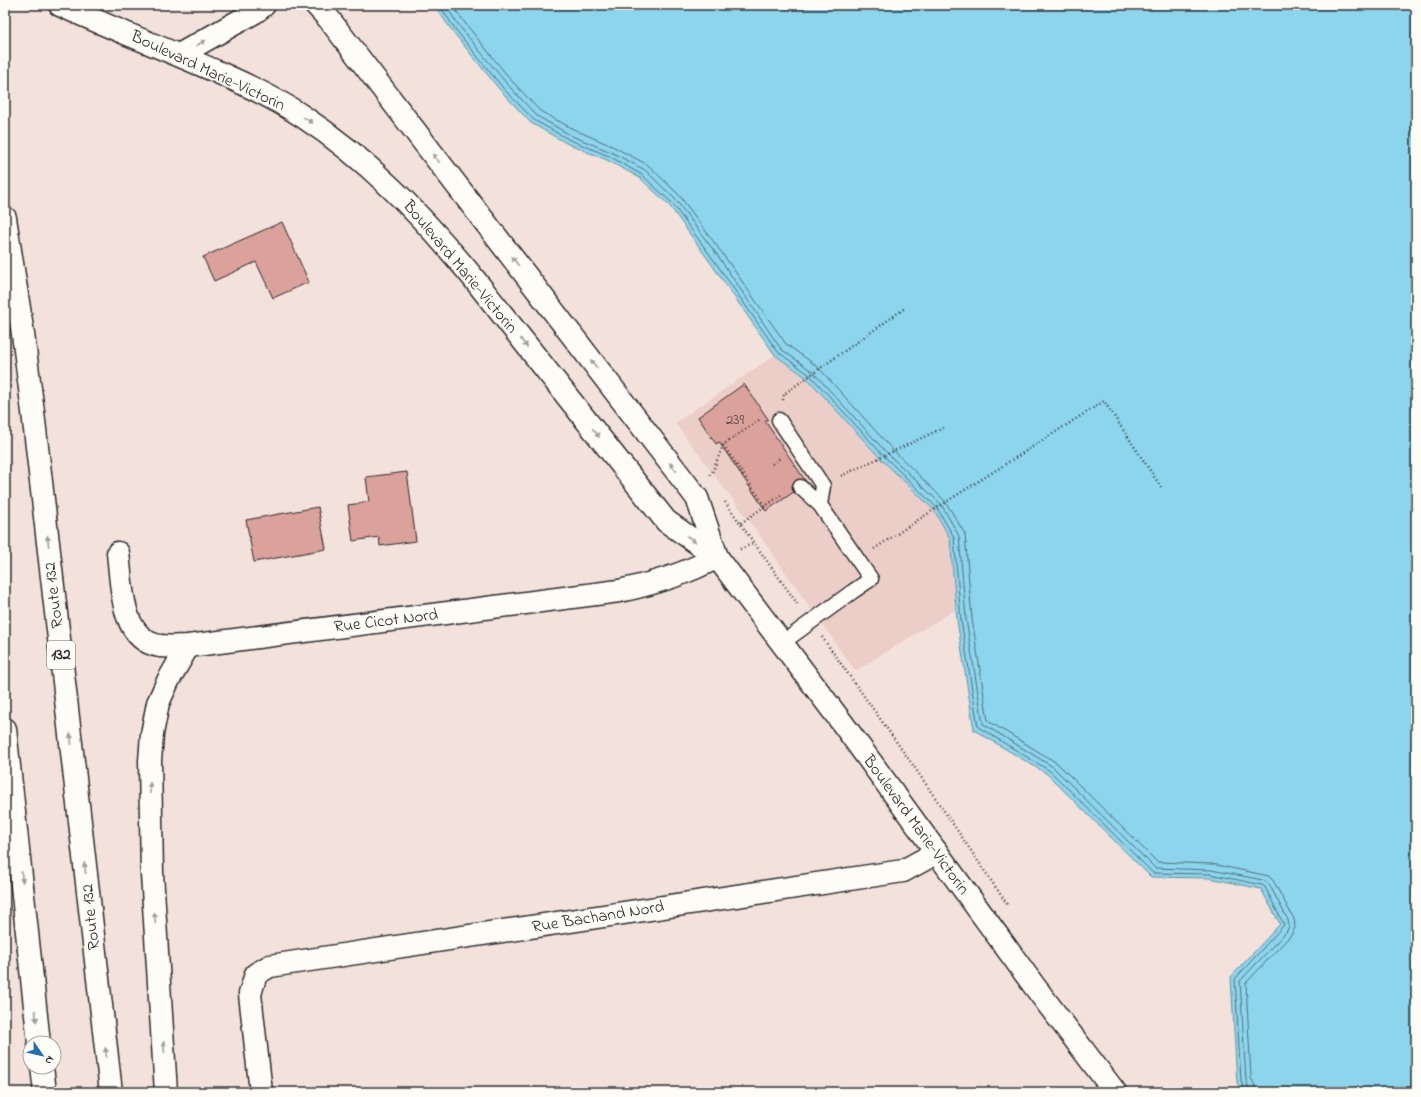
<svg xmlns="http://www.w3.org/2000/svg" width="1421" height="1097" font-family="'Indie Flower',sans-serif">
<rect width="100%" height="100%" fill="#f3e1db"/>
<filter id="ink" filterUnits="userSpaceOnUse"><feTurbulence type="fractalNoise" baseFrequency=".025" numOctaves="2"/><feDisplacementMap in="SourceGraphic" scale="8" xChannelSelector="R" yChannelSelector="G"/><feConvolveMatrix kernelMatrix="1 2 1 2 8 2 1 2 1" color-interpolation-filters="sRGB"/></filter>
<g filter="url(#ink)">
<path fill="#eccec8" d="M775,355L807,378L880,458L934,510L950,537L956,609L855,671L753,526L675,423Z"/>
<path fill="#8cd5ed" stroke="#65919f" d="M434,5H1416V1092H1242L1237,1083L1231,977L1280,924L1261,889L1210,878L1151,877L1047,774L974,730L957,620L950,538L934,510L880,458L807,378L775,355L710,262L669,205L640,178L607,160L568,144L531,123L500,90L453,32Z"/>
<g fill="none" stroke-linecap="round" stroke-linejoin="round">
<path stroke="#526f79" stroke-width="1" d="M439,5L456,30L503,88L534,120L570,140L609,156L642,175L671,202L713,259L778,352L810,375L883,455L937,508L954,537L961,620L978,727L1050,771L1153,873L1210,874L1262,885L1265,887L1284,925L1235,979L1241,1081L1245,1092
M445,5L460,27L507,84L537,116L572,136L611,152L645,170L675,199L718,256L781,349L813,372L886,452L941,504L959,536L966,619L983,724L1053,767L1155,868L1211,870L1263,880L1269,884L1288,920L1289,926L1287,931L1240,981L1246,1080L1250,1092
M452,5L465,23L511,80L540,111L575,130L614,147L648,165L679,195L722,253L786,344L818,367L891,448L945,501L965,534L972,619L988,721L1057,763L1157,862L1212,864L1269,876L1274,882L1294,919L1295,928L1291,935L1246,983L1251,1078L1255,1086L1256,1092"/>
</g>
<path fill="#dba19b" stroke="#2b2b2b" d="M282,222L309,282L273,298L256,262L214,281L203,257Z
M744,384L768,419L765,421L807,483L766,511L719,442L716,444L698,417Z
M407,472L416,541L380,546L379,537L353,541L348,505L369,502L366,477Z
M318,507L326,549L254,562L246,520Z"/>
<g fill="none" stroke-linecap="round" stroke-linejoin="round">
<defs>
<path id="lane" d="M779,420L823,486L820,505
M782,643L852,592L871,579L820,505L800,487"/>
<path id="street" d="M118,553C122,584 120,640 160,646C169,647 179,646 188,646L619,591C653,584 686,574 717,557
M261,1092L250,994L256,974L270,966L903,871L925,859L936,851"/>
<path id="secondary" d="M60,5C113,29 168,50 222,74C249,86 277,99 302,116C368,159 421,215 471,275L666,521L717,557L846,728L1035,987L1115,1092
M316,5L329,19L697,498L717,557
M179,55L255,12L264,5"/>
<path id="highway" d="M5,218L23,334L33,412L111,1092
M5,729L39,1043
M42,1067L45,1092
M166,1092L152,874L150,761L152,734L158,703L168,681L188,646"/>
</defs>
<use href="#lane" stroke="#2b2b2b" stroke-width="17"/>
<use href="#street" stroke="#2b2b2b" stroke-width="25"/>
<use href="#secondary" stroke="#2b2b2b" stroke-width="25"/>
<use href="#highway" stroke="#2b2b2b" stroke-width="25"/>
<path stroke="#2b2b2b" stroke-width="2.5" stroke-dasharray="1 3" stroke-linecap="butt" d="M783,400L784,394L905,308
M759,420L723,445L765,506
M772,464L780,458
M710,475L712,473L723,445
M841,476L945,427
M725,502L799,606
M741,523L781,495
M740,549L755,543
M874,549L918,520L1104,401L1161,487
M822,637L915,768L1007,904"/>
<use href="#lane" stroke="#fdfcf7" stroke-width="14"/>
<use href="#street" stroke="#fdfcf7" stroke-width="22"/>
<use href="#secondary" stroke="#fdfcf7" stroke-width="22"/>
<use href="#highway" stroke="#fdfcf7" stroke-width="22"/>
</g>
<defs><path id="oneway-solid" d="M-6-.8H1V-3.2L6.5 0L1 3.2V.8H-6Z"/></defs>
<g fill="#9e9e9b">
<use href="#oneway-solid" transform="translate(201 43) rotate(-30)"/>
<use href="#oneway-solid" transform="translate(308 120) rotate(34)"/>
<use href="#oneway-solid" transform="translate(436 158) rotate(-128)"/>
<use href="#oneway-solid" transform="translate(515 261) rotate(-128)"/>
<use href="#oneway-solid" transform="translate(524 343) rotate(52)"/>
<use href="#oneway-solid" transform="translate(594 364) rotate(-128)"/>
<use href="#oneway-solid" transform="translate(596 433) rotate(52)"/>
<use href="#oneway-solid" transform="translate(673 467) rotate(-128)"/>
<use href="#oneway-solid" transform="translate(691 539) rotate(35)"/>
<use href="#oneway-solid" transform="translate(48 541) rotate(-97)"/>
<use href="#oneway-solid" transform="translate(71 739) rotate(-96)"/>
<use href="#oneway-solid" transform="translate(150 788) rotate(-90)"/>
<use href="#oneway-solid" transform="translate(85 868) rotate(-96)"/>
<use href="#oneway-solid" transform="translate(22 877) rotate(84)"/>
<use href="#oneway-solid" transform="translate(155 918) rotate(-94)"/>
<use href="#oneway-solid" transform="translate(36 1016) rotate(84)"/>
<use href="#oneway-solid" transform="translate(164 1047) rotate(-94)"/>
<use href="#oneway-solid" transform="translate(106 1053) rotate(-96)"/>
</g>
</g>
<g text-anchor="middle" dominant-baseline="central" stroke-width="3" stroke-linejoin="round" paint-order="stroke">
<g font-size="15" fill="#574847">
<text x="735" y="420">239</text>
</g>
<rect fill="#fdfcf7" stroke="#6a6a68" stroke-width="1" x="47" y="641" width="28" height="28" rx="3"/>
<g font-size="16" font-weight="bold" fill="#2b2b2b">
<text x="61" y="655">132</text>
</g>
<g font-size="17" fill="#2b2b2b" stroke="#fdfcf7">
<text transform="translate(208 71) rotate(25)">Boulevard Marie-Victorin</text>
<text transform="translate(460 267) rotate(50)">Boulevard Marie-Victorin</text>
<text transform="translate(54 595) rotate(-97)">Route 132</text>
<text transform="translate(386 621) rotate(-7)">Rue Cicot Nord</text>
<text transform="translate(916 825) rotate(54)">Boulevard Marie-Victorin</text>
<text transform="translate(91 917) rotate(-96)">Route 132</text>
<text transform="translate(598 917) rotate(-9)">Rue Bachand Nord</text>
</g>
</g>
<rect width="1421" height="1097" fill="none" stroke="#fdfcf7" stroke-width="20"/>
<rect x="10" y="10" width="1401" height="1077" fill="none" stroke="#2b2b2b" stroke-width="1.5" filter="url(#ink)"/>
<g transform="translate(42 1055) rotate(124)"><circle r="19" fill="#fdfcf7" stroke="#a9a8a5"/>
<path d="M0-3L7 15L0 10L-7 15Z" fill="#1f6fb2"/>
<text y="-6" font-size="11" font-weight="bold" text-anchor="middle" fill="#2b2b2b">N</text>
</g>
</svg>
